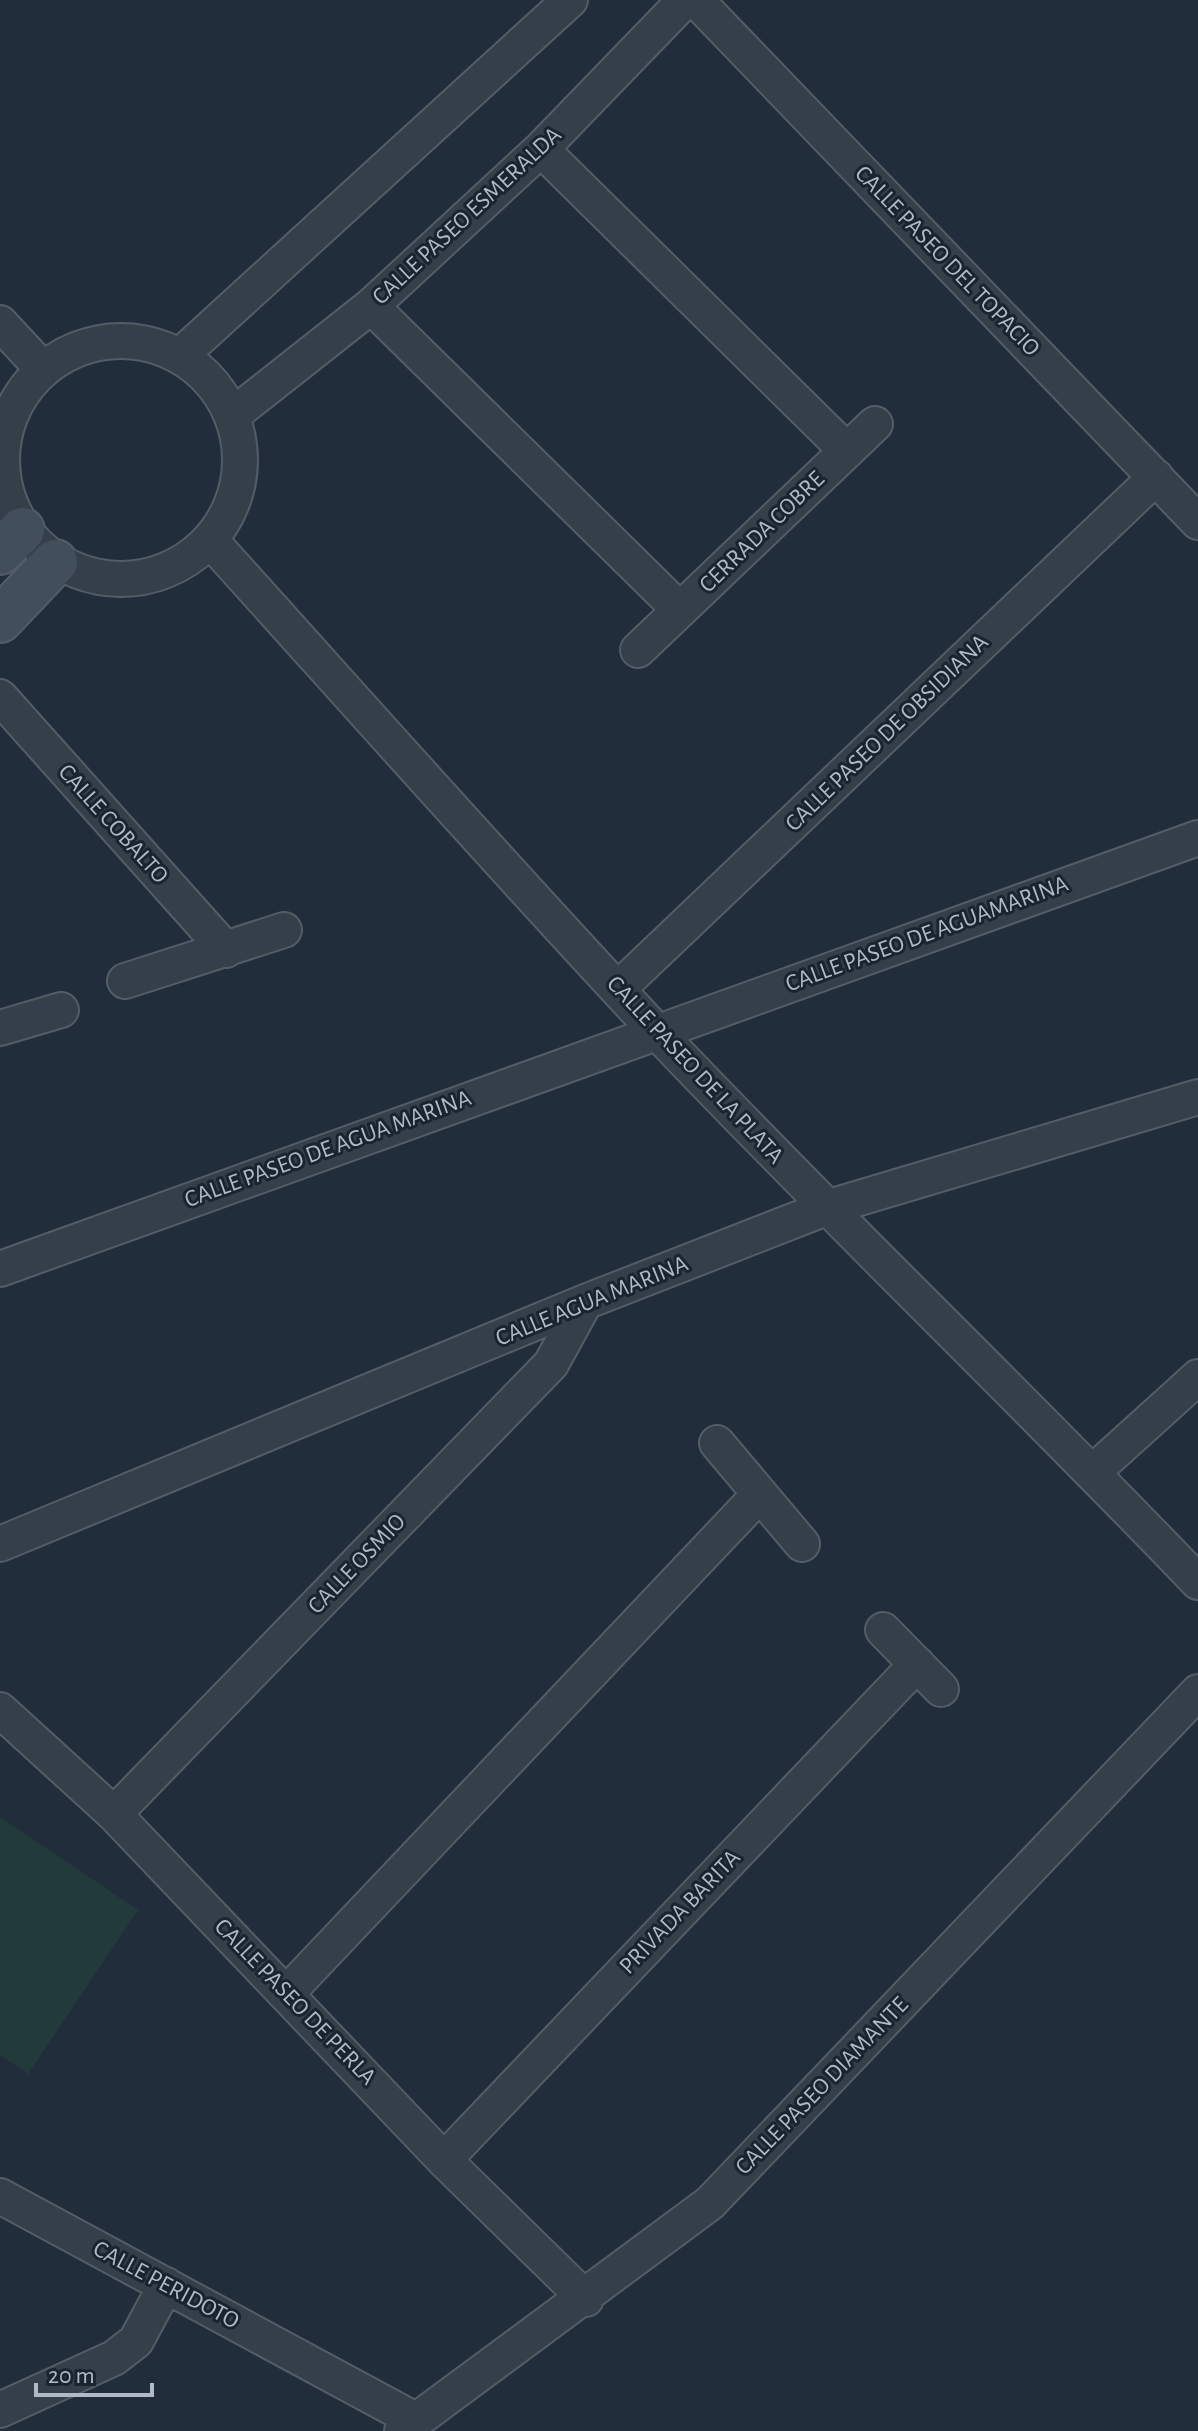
<svg xmlns="http://www.w3.org/2000/svg" width="1198" height="2431" font-family="'Alegreya Sans',sans-serif">
<rect width="100%" height="100%" fill="#212d3a"/>
<path fill="#233a3b" d="M0,1817L138,1910L28,2074L0,2055Z"/>
<g fill="none" stroke-linecap="round" stroke-linejoin="round">
<defs>
<path id="street" d="M696,0L1198,522
M541,149L847,451
M371,306L680,610
M0,323L40,366
M2 460a119 119 0 1 1 238 0a119 119 0 1 1-238 0Z
M181,355L570,0
M233,415L371,306L541,149L685,0
M211,541C359,705 506,871 657,1032C834,1219 1020,1396 1198,1582
M638,650L875,424
M0,697L226,950
M125,981L284,930
M618,989L1156,477
M0,1028L61,1010
M0,1269L1198,838
M717,1443L802,1544
M1093,1472L1198,1377
M0,1544L585,1302L826,1208L1198,1097
M883,1630L941,1689
M0,1710L114,1814L444,2160L586,2299
M114,1814L551,1364L585,1302
M287,1993L760,1494
M444,2160L917,1664
M0,2196L417,2421
M0,2410L114,2358L136,2341L166,2285
M402,2431L710,2203L1198,1692"/>
<path id="secondary" d="M0,552L22,530
M0,620L55,562"/>
</defs>
<use href="#street" stroke="#535d68" stroke-width="38"/>
<use href="#secondary" stroke="#535d68" stroke-width="48"/>
<use href="#street" stroke="#353f4a" stroke-width="34"/>
<use href="#secondary" stroke="#434e5d" stroke-width="44"/>
</g>
<g text-anchor="middle" dominant-baseline="central" stroke-width="6" stroke-linejoin="round" paint-order="stroke">
<g font-size="24" fill="#b0bac6" stroke="#1a242f">
<text transform="translate(467 216) rotate(-43)">CALLE PASEO ESMERALDA</text>
<text transform="translate(947 261) rotate(46)">CALLE PASEO DEL TOPACIO</text>
<text transform="translate(762 532) rotate(-44)">CERRADA COBRE</text>
<text transform="translate(887 733) rotate(-44)">CALLE PASEO DE OBSIDIANA</text>
<text transform="translate(113 824) rotate(48)">CALLE COBALTO</text>
<text transform="translate(927 934) rotate(-20)">CALLE PASEO DE AGUAMARINA</text>
<text transform="translate(695 1070) rotate(47)">CALLE PASEO DE LA PLATA</text>
<text transform="translate(328 1149) rotate(-20)">CALLE PASEO DE AGUA MARINA</text>
<text transform="translate(592 1301) rotate(-22)">CALLE AGUA MARINA</text>
<text transform="translate(357 1564) rotate(-46)">CALLE OSMIO</text>
<text transform="translate(680 1912) rotate(-46)">PRIVADA BARITA</text>
<text transform="translate(295 2002) rotate(46)">CALLE PASEO DE PERLA</text>
<text transform="translate(822 2086) rotate(-46)">CALLE PASEO DIAMANTE</text>
<text transform="translate(166 2285) rotate(28)">CALLE PERIDOTO</text>
</g>
</g>
<path d="M36 2383v12h116v-12" fill="none" stroke="#b0bac6" stroke-width="4"/>
<text x="48" y="2383" font-size="24" fill="#b0bac6" stroke="#1a242f" stroke-width="6" paint-order="stroke">20 m</text>
</svg>
